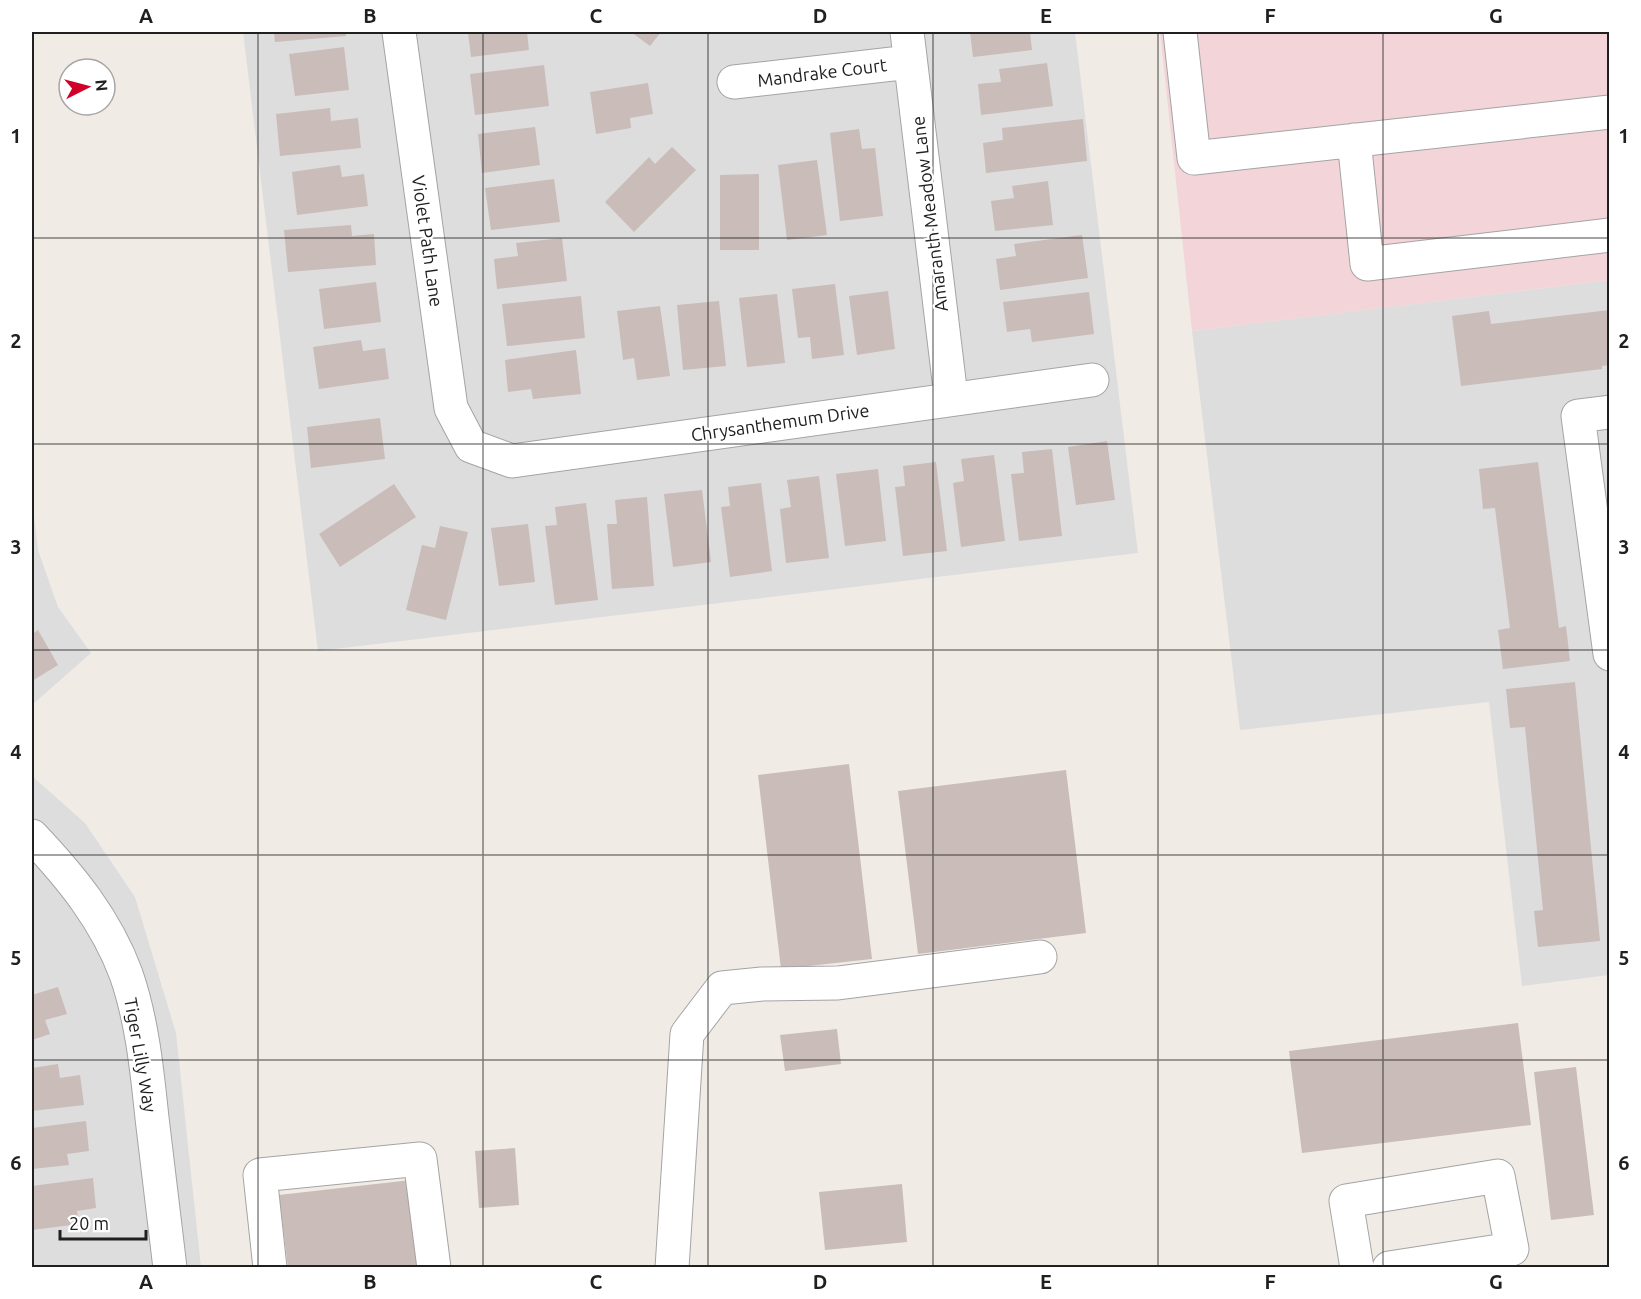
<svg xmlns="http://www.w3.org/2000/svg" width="1641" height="1299" font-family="Ubuntu,sans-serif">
<rect width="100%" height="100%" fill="#f1ebe6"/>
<path fill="#dedddd" d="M243,32H1075L1138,553L318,651Z
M1609,280V975L1522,986L1489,702L1240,730L1192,331Z
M32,499L38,550L58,607L91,653L32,705Z
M32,776L85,823L135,897L176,1033L201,1267H32Z"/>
<path fill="#f3d4d9" d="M1160,32H1609V280L1192,331Z"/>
<path fill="#c9bcb9" d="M274,32H346V36L275,42Z
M468,32H527L529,50L471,57Z
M631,32H661L650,46Z
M970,32H1030L1032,50L973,57Z
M344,47L349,90L295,96L289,54Z
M1047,63L1053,106L981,115L978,84L1001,82L999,69Z
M544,65L549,106L475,115L470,74Z
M648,83L653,114L630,118L631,128L596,134L590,92Z
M330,108L331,121L358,118L361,148L280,156L276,114Z
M1083,119L1087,161L986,173L983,143L1003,140L1002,128Z
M535,127L540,165L482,173L478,134Z
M859,129L862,149L875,148L883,216L840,221L830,133Z
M672,147L696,170L634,232L605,202L649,157L655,164Z
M817,160L827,235L787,240L778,165Z
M340,165L342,177L364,174L368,206L297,215L292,172Z
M759,174V250H720V175Z
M554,179L560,222L491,230L485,188Z
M1048,181L1053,225L995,231L991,201L1014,198L1012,186Z
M351,225L352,236L374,234L376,265L288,272L284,230Z
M1082,235L1088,278L1000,290L996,259L1016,256L1014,244Z
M562,238L567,281L497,289L494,259L518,256L516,243Z
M376,282L381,322L324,329L319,289Z
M835,284L844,355L812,359L810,337L798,338L792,289Z
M888,291L895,349L857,355L849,296Z
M1089,292L1094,334L1032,342L1030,329L1007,332L1003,302Z
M777,294L785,363L747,367L739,298Z
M581,296L585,338L507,346L502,304Z
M719,301L726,366L683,370L677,305Z
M660,306L670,376L637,380L634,358L623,360L617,311Z
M1610,310V365L1602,366V369L1461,386L1452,316L1489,311L1491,324Z
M361,340L363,351L385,348L389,379L319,389L313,347Z
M576,350L581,394L533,399L531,389L508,392L505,360Z
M380,418L385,459L311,468L307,427Z
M1107,441L1115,500L1076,505L1068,447Z
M1052,449L1062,536L1019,541L1011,474L1024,473L1022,452Z
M994,455L1005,541L961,547L953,483L964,481L961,459Z
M936,462L947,551L903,556L895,487L905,486L903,466Z
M1538,462L1559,628L1566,626L1570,661L1503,669L1498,630L1510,628L1495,508L1483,509L1479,469Z
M878,469L886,541L845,546L836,474Z
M819,476L829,558L786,563L780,509L791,507L787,480Z
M761,483L772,571L730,577L721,507L730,506L728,487Z
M394,484L416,517L340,567L319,534Z
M702,490L711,562L673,567L664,494Z
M647,497L654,586L612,589L607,524H617L615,500Z
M586,503L598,600L555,605L545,526L557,525L555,507Z
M528,524L535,582L499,586L491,528Z
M440,526L468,532L446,620L406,610L422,545L435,548Z
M38,630L58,665L32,681V634Z
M1575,682L1600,941L1538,947L1534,911L1543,910L1525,727L1510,728L1506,689Z
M849,764L872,959L781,969L758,775Z
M1066,770L1086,933L918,954L898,791Z
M58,987L67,1014L45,1020L50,1034L32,1040V995Z
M1518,1023L1531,1125L1302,1153L1289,1051Z
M837,1029L841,1064L785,1071L780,1035Z
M58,1064L60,1078L80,1075L84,1105L32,1111V1068Z
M1576,1067L1594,1215L1551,1220L1534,1072Z
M86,1121L89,1151L67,1154L69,1165L32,1169V1128Z
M515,1148L519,1205L479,1208L475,1151Z
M93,1178L96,1208L77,1211L79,1224L32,1230V1186Z
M411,1180L421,1265L400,1268H288L279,1195Z
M902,1184L907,1242L825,1250L819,1192Z"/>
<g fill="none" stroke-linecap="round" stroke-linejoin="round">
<defs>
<path id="minor" d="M399,32L451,408L471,446L512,461L1092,380
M907,32L951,397
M1180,32L1194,158L1610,112
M734,82L910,62
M1354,140L1367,264L1610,235
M1610,412L1578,416L1610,654
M32,836C71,877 106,920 126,974C142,1020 147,1070 152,1118C158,1168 164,1218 170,1268
M270,1268L260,1175L420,1159L434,1268
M672,1268L687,1034L722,988L762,984L838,983L1040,957
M1357,1268L1346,1201L1498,1176L1512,1249L1389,1268"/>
</defs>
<use href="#minor" stroke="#a4a4a4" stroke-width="35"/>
<use href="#minor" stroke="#fff" stroke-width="33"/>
</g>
<path fill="none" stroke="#202020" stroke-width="1.5" stroke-opacity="0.55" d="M258,32V1268M483,32V1268M708,32V1268M933,32V1268M1158,32V1268M1383,32V1268M32,238H1610M32,444H1610M32,650H1610M32,855H1610M32,1060H1610"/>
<g text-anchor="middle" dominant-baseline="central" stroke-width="4.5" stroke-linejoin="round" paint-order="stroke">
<g font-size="18" fill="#202020" stroke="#fff">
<text transform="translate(822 72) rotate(-7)">Mandrake Court</text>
<text transform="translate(929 214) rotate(-97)">Amaranth Meadow Lane</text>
<text transform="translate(428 241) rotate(82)">Violet Path Lane</text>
<text transform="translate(780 422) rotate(-8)">Chrysanthemum Drive</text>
<text transform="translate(141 1055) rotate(80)">Tiger Lilly Way</text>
</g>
</g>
<rect width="1641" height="1299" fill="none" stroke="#ffffff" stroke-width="66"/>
<g transform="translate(87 87) rotate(84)"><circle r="28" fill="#ffffff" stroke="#a6a6a6" stroke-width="1.5"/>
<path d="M0-4.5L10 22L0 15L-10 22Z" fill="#d00028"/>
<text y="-9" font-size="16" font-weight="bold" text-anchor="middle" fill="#202020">N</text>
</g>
<path d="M60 1230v9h86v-9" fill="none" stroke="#202020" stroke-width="3"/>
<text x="69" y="1230" font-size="18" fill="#202020" stroke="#ffffff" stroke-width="4.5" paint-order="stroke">20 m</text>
<rect x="33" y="33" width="1575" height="1233" fill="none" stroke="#202020" stroke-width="2"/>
<g font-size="20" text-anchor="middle" font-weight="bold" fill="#202020">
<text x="146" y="23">A</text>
<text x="370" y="23">B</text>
<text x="596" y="23">C</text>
<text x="820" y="23">D</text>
<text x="1046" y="23">E</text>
<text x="1270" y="23">F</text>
<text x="1496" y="23">G</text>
<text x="16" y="143">1</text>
<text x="1624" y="143">1</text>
<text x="16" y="348">2</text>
<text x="1624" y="348">2</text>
<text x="16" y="554">3</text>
<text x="1624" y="554">3</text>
<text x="16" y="759">4</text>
<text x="1624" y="759">4</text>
<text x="16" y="965">5</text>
<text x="1624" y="965">5</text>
<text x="16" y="1170">6</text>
<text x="1624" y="1170">6</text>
<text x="146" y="1289">A</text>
<text x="370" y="1289">B</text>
<text x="596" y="1289">C</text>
<text x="820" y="1289">D</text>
<text x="1046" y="1289">E</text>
<text x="1270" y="1289">F</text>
<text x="1496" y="1289">G</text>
</g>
</svg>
